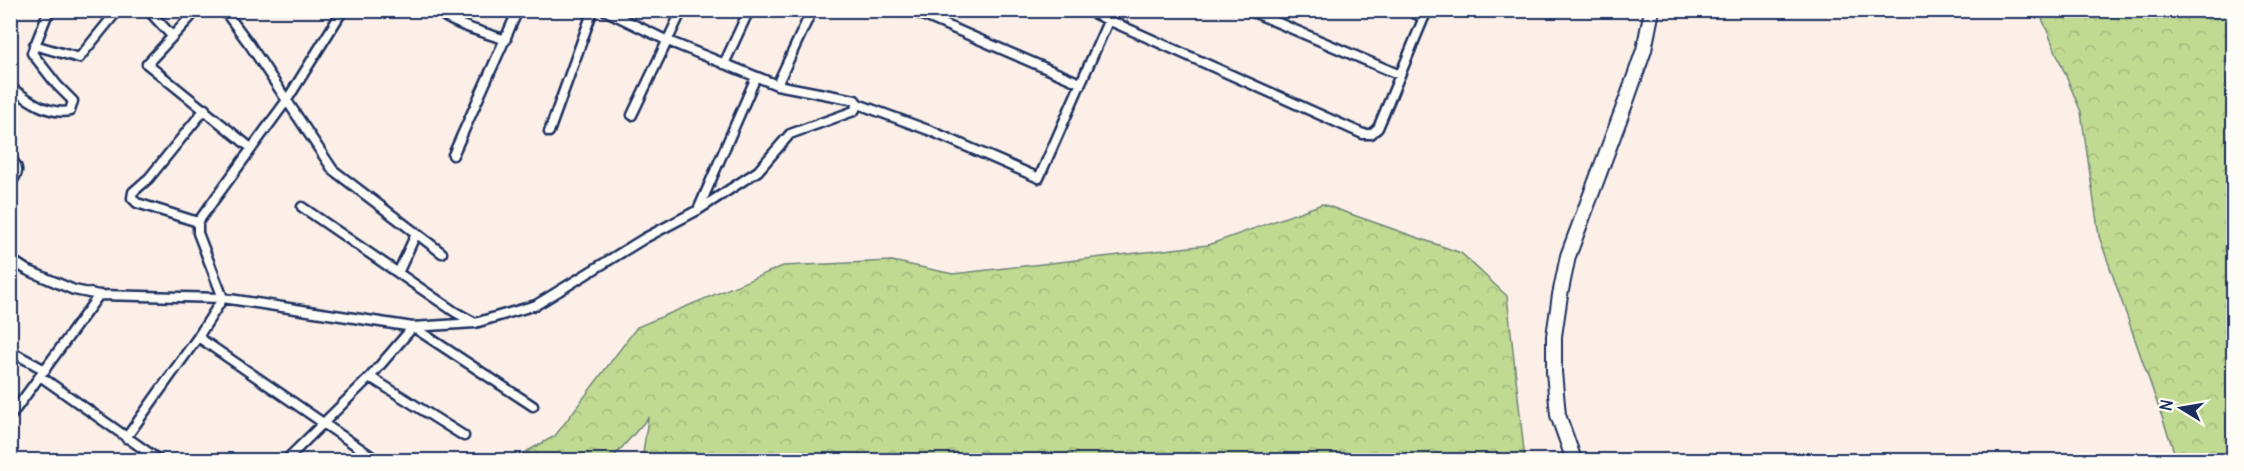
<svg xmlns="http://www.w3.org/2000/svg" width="2244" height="471" font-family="Delius,sans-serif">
<defs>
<pattern id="forest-crowns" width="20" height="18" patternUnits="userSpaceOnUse" patternTransform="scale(1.5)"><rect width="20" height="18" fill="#c1da91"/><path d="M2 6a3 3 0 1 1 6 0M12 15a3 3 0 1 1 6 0" fill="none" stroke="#a5bb7f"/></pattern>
</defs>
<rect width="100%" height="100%" fill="#fbefe8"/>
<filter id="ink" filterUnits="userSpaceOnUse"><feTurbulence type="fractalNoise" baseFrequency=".0167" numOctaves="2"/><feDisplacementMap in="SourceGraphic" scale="12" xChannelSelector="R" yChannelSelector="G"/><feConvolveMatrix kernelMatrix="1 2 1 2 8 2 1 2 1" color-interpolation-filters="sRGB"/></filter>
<g filter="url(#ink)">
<path fill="url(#forest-crowns)" stroke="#6e8478" stroke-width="1.5" d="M2039,11H2233V460H2177L2099,236L2081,112Z
M1322,204L1461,253L1507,296L1525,460H642L648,418L611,460H511L555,436L637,327L783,266L892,261L953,274L1208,245Z"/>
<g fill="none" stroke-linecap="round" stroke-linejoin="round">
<defs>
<path id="minor" d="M148,10L172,36
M197,10L147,64L251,148
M224,10L250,45L333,170L442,253
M437,10C451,25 487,33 506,40
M911,10L1080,83
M1086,10L1363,134H1371L1378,128L1427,10
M1248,10L1400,75
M1408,10L1424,18
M457,22L462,10
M34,45L79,58L118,10
M724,64L749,10
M777,85L812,10
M10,87C28,100 48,115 70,111L73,101L57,85L32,53L49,10
M858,104L931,131L1039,178L1113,10
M632,115L682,10
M549,132L593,10
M453,155L518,10
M10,158C21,168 18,174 10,184
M302,207L455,312L475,323
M698,210L756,77
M198,222L137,203L132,198L133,192L149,178L205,109
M10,259L27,270L74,290L99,295L223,298L413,327L475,323L536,305L645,238L698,210L758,171L790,134L854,111L858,104L855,100L777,85L668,41L604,10
M398,273L416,234
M198,337L377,460
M10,351L45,370
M40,376L159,460
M370,377L464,436
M10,417L99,295
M126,438L198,337L223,298L198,233V222L287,100L343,10
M286,460L370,377L413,327L533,406"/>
<path id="trunk" d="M1574,460L1558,415L1554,372V336L1560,295L1568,256L1628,96L1644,50L1652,10"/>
</defs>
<use href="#minor" stroke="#1b2f5e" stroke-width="13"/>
<use href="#trunk" stroke="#1b2f5e" stroke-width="18"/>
<use href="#minor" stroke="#fdfcf7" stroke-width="8"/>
<use href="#trunk" stroke="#fdfcf7" stroke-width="14"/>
</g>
</g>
<rect width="2244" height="471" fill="none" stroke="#fdfcf7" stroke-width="36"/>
<rect x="18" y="18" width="2208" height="435" fill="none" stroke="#1b2f5e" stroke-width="2" filter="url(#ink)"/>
<g transform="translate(2181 408) rotate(281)" stroke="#fdfcf7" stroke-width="4.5" paint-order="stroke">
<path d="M0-4.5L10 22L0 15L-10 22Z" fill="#1b2f5e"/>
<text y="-9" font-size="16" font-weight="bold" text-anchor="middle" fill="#1b2f5e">N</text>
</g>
</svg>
